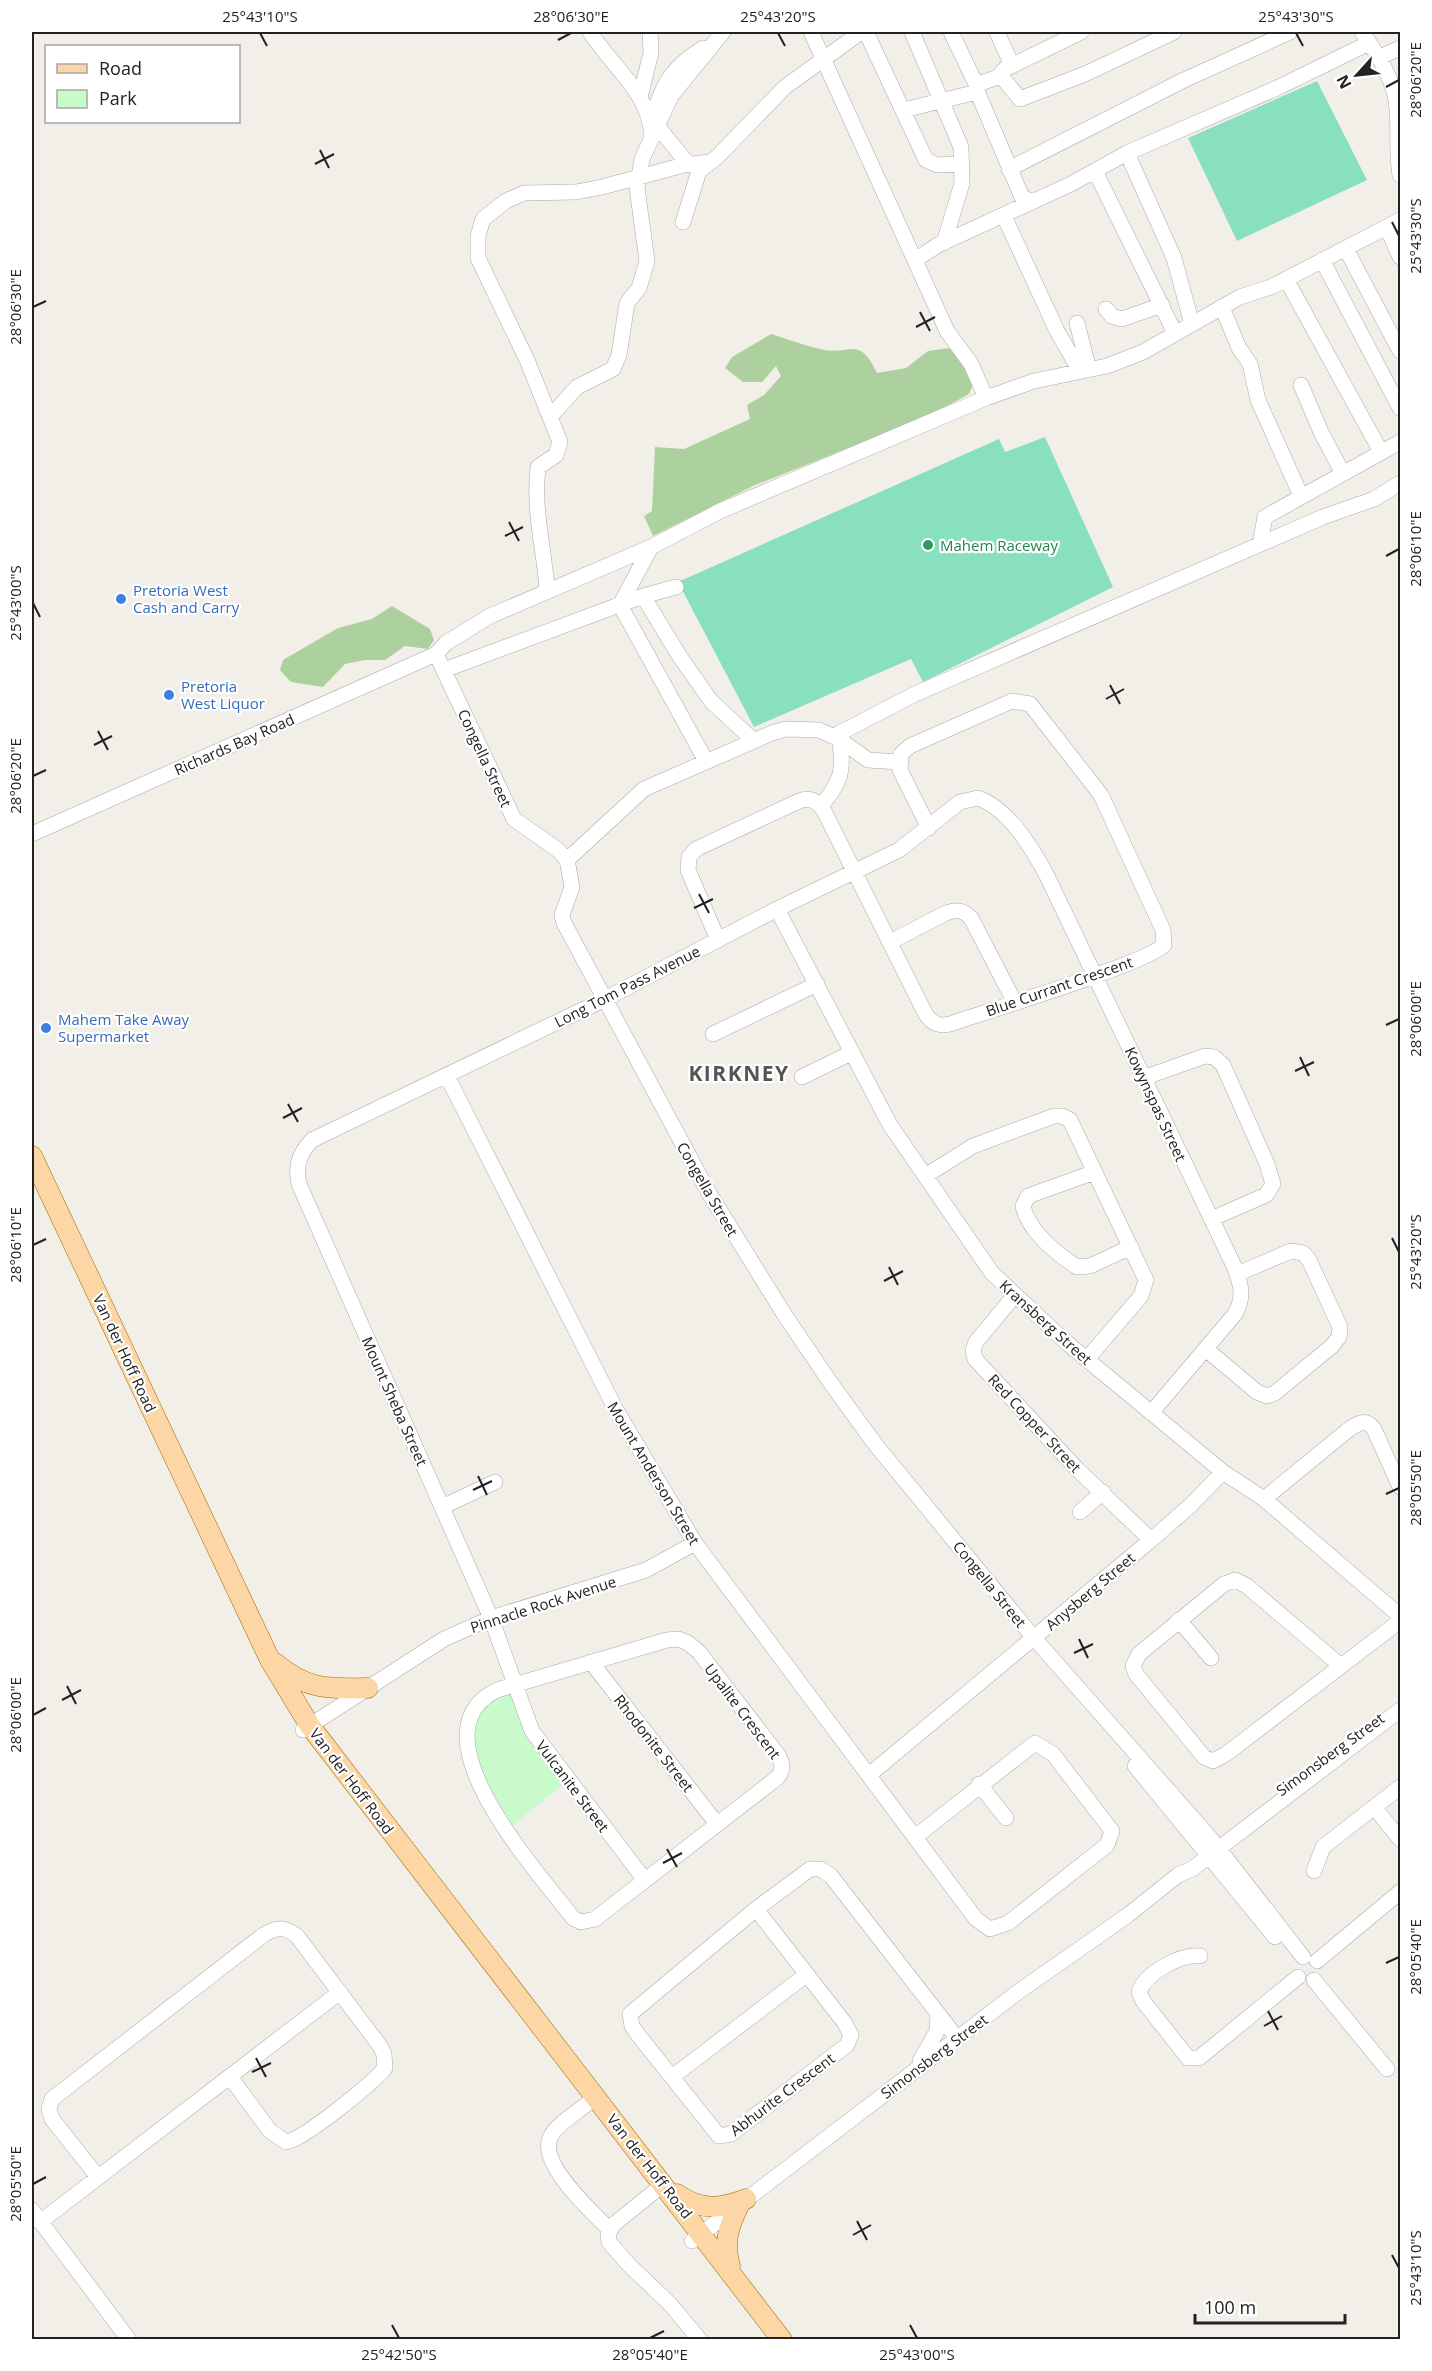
<svg xmlns="http://www.w3.org/2000/svg" width="1432" height="2371" font-family="'Open Sans',sans-serif">
<rect width="100%" height="100%" fill="#f2efe9"/>
<path fill="#add19e" d="M771,334C787,339 804,345 820,349C849,357 858,333 877,373L906,368L928,351L948,348L958,354L973,384L969,394L931,415L753,486L653,536L644,516L652,511L655,447L684,449L750,419L747,405L764,395L781,376L776,366L762,382H743L725,368L732,357Z
M392,606L430,629L434,640L428,649L405,646L385,660H365L345,664L323,687L291,682L280,670L283,660L338,628L372,619Z"/>
<path fill="#c8facc" d="M508,1693L513,1699L528,1739L563,1785L510,1827L494,1808L469,1738C479,1713 480,1699 508,1693Z"/>
<path fill="#88e0be" d="M1317,81L1367,180L1237,241L1188,138Z
M1045,437L1113,587L923,682L911,659L754,727L678,582L999,439L1005,452Z"/>
<g fill="none" stroke-linecap="round" stroke-linejoin="round">
<defs>
<path id="minor" d="M590,32C613,68 649,92 652,136
M811,32L947,331L971,364L986,398
M866,32L926,160L937,165L961,164
M912,32L961,147L962,183L944,243
M951,32L975,82L978,84L1001,76L1020,99L1085,74L1174,32
M997,32L1012,66
M1362,32C1377,54 1395,80 1397,108C1399,131 1396,152 1400,175
M1378,58L1400,48
M999,76L1005,69L1081,32
M977,91L1022,197L1031,201
M640,97L651,53L650,32
M904,110L977,92L978,84
M654,112C665,80 674,66 703,48
M658,127L689,165
M1127,153L1174,258L1192,324
M1009,169L1184,80L1290,32
M1095,171L1175,333
M1004,216L1057,331L1080,371
M683,222L699,171L717,157L785,87L861,32
M1387,227L1400,257
M1346,249L1400,351
M915,260L938,245L1071,184L1127,153L1277,88L1369,43
M1322,260L1400,408
M1286,279L1381,452
M1222,307L1239,348L1250,364L1258,400L1301,496
M1106,309L1112,316L1122,319L1162,305
M1077,323L1089,370
M1301,385L1321,432L1342,472
M551,416L577,387L613,369L619,355L627,303L639,288L647,261L637,188L642,159L671,96L723,32
M1260,544L1265,517L1400,442
M651,547L620,605L706,761
M547,590C544,546 533,512 538,467L556,455L560,442L527,360L478,258V236L483,219L506,201L524,193L576,192L602,187L684,165L710,162
M643,596L680,657L711,701L754,741
M436,654L514,819L558,850L567,860L572,887L562,915L564,923L709,1193L784,1314L830,1382L875,1444L1034,1638L1212,1840L1303,1957
M444,670L643,596L676,587
M834,736L915,694L1323,517L1374,499L1400,483
M821,806C841,782 845,770 839,739
M32,834L436,654L446,643L490,616L651,547L720,511L986,398L1034,381L1107,366L1143,352L1240,297L1271,287L1400,220
M567,860L644,789L772,733L786,729L819,730L839,739L868,760L899,762
M777,909L890,1125L992,1273L1067,1343L1223,1472L1264,1499L1400,1616
M718,940L688,870L689,857L696,849L799,801C810,797 818,801 824,811L925,1013C931,1023 938,1027 950,1024C984,1012 1148,963 1164,945L1163,930L1101,795L1030,704L1012,701L910,746L901,754L900,770L929,828
M890,942L946,913C957,909 963,910 971,918L1014,1001
M713,1034L817,984
M447,1076L615,1408L695,1543L976,1919L990,1929L1008,1923L1107,1845L1112,1831L1053,1754L1035,1743L915,1837
M802,1077L851,1053
M1143,1078L1205,1056L1214,1057L1223,1065L1267,1164L1273,1184L1266,1195L1211,1219
M1095,1172L1028,1196L1023,1206C1028,1231 1057,1254 1077,1267L1090,1266L1131,1247
M925,1176L973,1146L1054,1116H1062L1070,1120L1146,1280L1141,1296L1087,1359
M1014,1296L976,1342L973,1350L975,1359L1078,1470L1151,1540
M1207,1350L1257,1392L1267,1396L1275,1393L1332,1346L1339,1337L1340,1327L1309,1260L1303,1253L1291,1251L1237,1274
M1264,1499L1348,1430C1358,1423 1366,1418 1374,1429L1400,1487
M442,1507L495,1482
M1080,1512L1103,1492
M1179,1620L1211,1658
M678,1639L688,1643L699,1652L778,1755C783,1763 784,1770 777,1778L595,1919L581,1922L573,1918C540,1874 409,1733 497,1690L667,1640Z
M591,1662L717,1824
M1341,1666L1247,1586L1235,1580L1224,1584L1139,1654L1133,1666L1136,1674L1204,1757L1213,1761L1226,1754L1400,1621
M303,1730L444,1639L491,1618L646,1570L695,1543
M1135,1766L1275,1937
M869,1775L1151,1540L1190,1506L1223,1472
M979,1784L1006,1818
M1374,1807L1400,1839
M1314,1871L1323,1847L1400,1787
M644,1879L532,1731L491,1618L299,1184C295,1165 299,1154 312,1140L605,999L777,909L899,850L960,802L978,798C1009,809 1032,848 1047,876L1234,1266C1241,1284 1245,1296 1235,1314L1151,1413
M756,1909L844,2022L851,2035L847,2045L731,2134L719,2136L639,2036L632,2026L630,2014L756,1909L810,1869H821L831,1876L957,2038
M1200,1956C1181,1954 1145,1973 1139,1992L1143,2001L1188,2058H1199L1298,1977
M1317,1961L1400,1892
M1314,1980L1387,2069
M920,2061L937,2031L938,2014
M672,2077L806,1975
M589,2102C578,2112 558,2123 551,2136C536,2162 593,2213 610,2230
M98,2177L52,2119L49,2109L52,2099L262,1936C275,1927 284,1926 297,1936L380,2046L384,2054L385,2068C373,2083 303,2140 286,2142L270,2131L230,2077
M655,2191L613,2225L608,2234L609,2242L629,2265L670,2304L700,2340
M32,2210L129,2340
M40,2222L340,1992
M692,2241L1018,1992L1128,1915L1178,1875L1192,1869L1400,1710"/>
<path id="major" d="M32,1156L270,1660L310,1726L782,2340
M275,1663C307,1690 328,1689 368,1688
M677,2194C701,2211 720,2209 746,2199
M730,2266C723,2242 729,2225 740,2203"/>
</defs>
<use href="#minor" stroke="#a9a9a9" stroke-width="16"/>
<use href="#major" stroke="#a06b00" stroke-width="21"/>
<use href="#minor" stroke="#fff" stroke-width="15"/>
<use href="#major" stroke="#fcd6a4" stroke-width="20"/>
</g>
<path fill="none" stroke="#222" stroke-width="2" d="M260,33L267,46M778,33L785,46M1296,33L1303,46M558,40L571,33M1386,87L1399,80M320,150L329,168M315,164L334,154M1392,222L1399,236M33,307L46,301M920,312L930,331M916,327L935,317M509,522L519,541M505,536L523,527M1386,556L1399,549M33,603L40,617M1110,685L1120,704M1106,699L1124,689M98,731L108,750M94,745L112,736M33,776L46,770M699,894L709,913M694,908L713,899M1386,1025L1399,1019M1300,1057L1309,1076M1295,1071L1314,1062M288,1104L298,1122M283,1118L302,1108M1392,1238L1399,1252M33,1245L46,1239M889,1267L898,1285M884,1281L903,1271M478,1476L487,1495M473,1490L492,1481M1386,1494L1399,1488M1079,1639L1088,1658M1074,1653L1093,1644M67,1686L76,1704M62,1700L81,1690M33,1715L46,1708M667,1849L677,1867M663,1863L682,1853M1386,1963L1399,1957M1268,2011L1278,2030M1264,2026L1282,2016M256,2058L266,2077M252,2072L271,2063M33,2184L46,2177M857,2221L867,2240M853,2235L871,2225M1392,2255L1399,2268M392,2325L399,2338M910,2325L917,2338M650,2338L664,2331"/>
<circle fill="#2e9e5b" stroke="#fff" stroke-width="2" cx="928" cy="545" r="6"/>
<g fill="#3f7fe0" stroke="#fff" stroke-width="2">
<circle cx="121" cy="599" r="6"/>
<circle cx="169" cy="695" r="6"/>
<circle cx="46" cy="1028" r="6"/>
</g>
<g text-anchor="middle" dominant-baseline="central" stroke-width="4.5" stroke-linejoin="round" paint-order="stroke">
<g font-size="15" fill="#27864d" stroke="#fff" text-anchor="start">
<text x="940" y="545">Mahem Raceway</text>
</g>
<g font-size="15" fill="#366cbe" stroke="#fff" text-anchor="start">
<text x="133" y="590">Pretoria West<tspan x="133" dy="17">Cash and Carry</tspan></text>
<text x="181" y="686">Pretoria<tspan x="181" dy="17">West Liquor</tspan></text>
<text x="58" y="1019">Mahem Take Away<tspan x="58" dy="17">Supermarket</tspan></text>
</g>
<g font-size="15" fill="#222" stroke="#fff">
<text transform="translate(234 744) rotate(-24)">Richards Bay Road</text>
<text transform="translate(485 758) rotate(65)">Congella Street</text>
<text transform="translate(627 986) rotate(-27)">Long Tom Pass Avenue</text>
<text transform="translate(1059 986) rotate(-19)">Blue Currant Crescent</text>
<text transform="translate(1156 1104) rotate(65)">Kowynspas Street</text>
<text transform="translate(708 1189) rotate(60)">Congella Street</text>
<text transform="translate(1046 1322) rotate(42)">Kransberg Street</text>
<text transform="translate(125 1353) rotate(65)">Van der Hoff Road</text>
<text transform="translate(395 1401) rotate(66)">Mount Sheba Street</text>
<text transform="translate(1035 1423) rotate(47)">Red Copper Street</text>
<text transform="translate(654 1473) rotate(59)">Mount Anderson Street</text>
<text transform="translate(990 1584) rotate(51)">Congella Street</text>
<text transform="translate(1090 1591) rotate(-40)">Anysberg Street</text>
<text transform="translate(543 1604) rotate(-18)">Pinnacle Rock Avenue</text>
<text transform="translate(743 1711) rotate(53)">Upalite Crescent</text>
<text transform="translate(654 1743) rotate(52)">Rhodonite Street</text>
<text transform="translate(1330 1754) rotate(-36)">Simonsberg Street</text>
<text transform="translate(352 1781) rotate(53)">Van der Hoff Road</text>
<text transform="translate(573 1786) rotate(53)">Vulcanite Street</text>
<text transform="translate(934 2056) rotate(-37)">Simonsberg Street</text>
<text transform="translate(782 2094) rotate(-37)">Abhurite Crescent</text>
<text transform="translate(650 2166) rotate(52)">Van der Hoff Road</text>
</g>
<g font-size="21" font-weight="bold" letter-spacing="1.5" fill="#555" stroke="#fff">
<text x="739" y="1073">KIRKNEY</text>
</g>
</g>
<rect width="1432" height="2371" fill="none" stroke="#ffffff" stroke-width="66"/>
<rect x="45" y="45" width="195" height="78" fill="#ffffff" stroke="#a7a7a7" stroke-width="1.5"/>
<rect x="57" y="64" width="30" height="9" fill="#fcd6a4" stroke="#a7a7a7" stroke-width="1.5"/>
<text x="99" y="75" font-size="18" fill="#222222">Road</text>
<rect x="57" y="90" width="30" height="18" fill="#c8facc" stroke="#a7a7a7" stroke-width="1.5"/>
<text x="99" y="105" font-size="18" fill="#222222">Park</text>
<g transform="translate(1357 75) rotate(243)" stroke="#ffffff" stroke-width="4.5" paint-order="stroke">
<path d="M0-4.5L10 22L0 15L-10 22Z" fill="#222222"/>
<text y="-9" font-size="16" font-weight="bold" text-anchor="middle" fill="#222222">N</text>
</g>
<path d="M1195 2314v9h150v-9" fill="none" stroke="#222222" stroke-width="3"/>
<text x="1204" y="2314" font-size="18" fill="#222222" stroke="#ffffff" stroke-width="4.5" paint-order="stroke">100 m</text>
<rect x="33" y="33" width="1366" height="2305" fill="none" stroke="#222" stroke-width="2"/>
<g font-size="15" text-anchor="middle" fill="#222">
<text x="260" y="22">25°43'10"S</text>
<text x="571" y="22">28°06'30"E</text>
<text x="778" y="22">25°43'20"S</text>
<text x="1296" y="22">25°43'30"S</text>
<text transform="translate(1416 80) rotate(-90)" y="5">28°06'20"E</text>
<text transform="translate(1416 236) rotate(-90)" y="5">25°43'30"S</text>
<text transform="translate(16 307) rotate(-90)" y="5">28°06'30"E</text>
<text transform="translate(1416 549) rotate(-90)" y="5">28°06'10"E</text>
<text transform="translate(16 603) rotate(-90)" y="5">25°43'00"S</text>
<text transform="translate(16 776) rotate(-90)" y="5">28°06'20"E</text>
<text transform="translate(1416 1019) rotate(-90)" y="5">28°06'00"E</text>
<text transform="translate(16 1245) rotate(-90)" y="5">28°06'10"E</text>
<text transform="translate(1416 1252) rotate(-90)" y="5">25°43'20"S</text>
<text transform="translate(1416 1488) rotate(-90)" y="5">28°05'50"E</text>
<text transform="translate(16 1715) rotate(-90)" y="5">28°06'00"E</text>
<text transform="translate(1416 1957) rotate(-90)" y="5">28°05'40"E</text>
<text transform="translate(16 2184) rotate(-90)" y="5">28°05'50"E</text>
<text transform="translate(1416 2268) rotate(-90)" y="5">25°43'10"S</text>
<text x="399" y="2360">25°42'50"S</text>
<text x="650" y="2360">28°05'40"E</text>
<text x="917" y="2360">25°43'00"S</text>
</g>
</svg>
